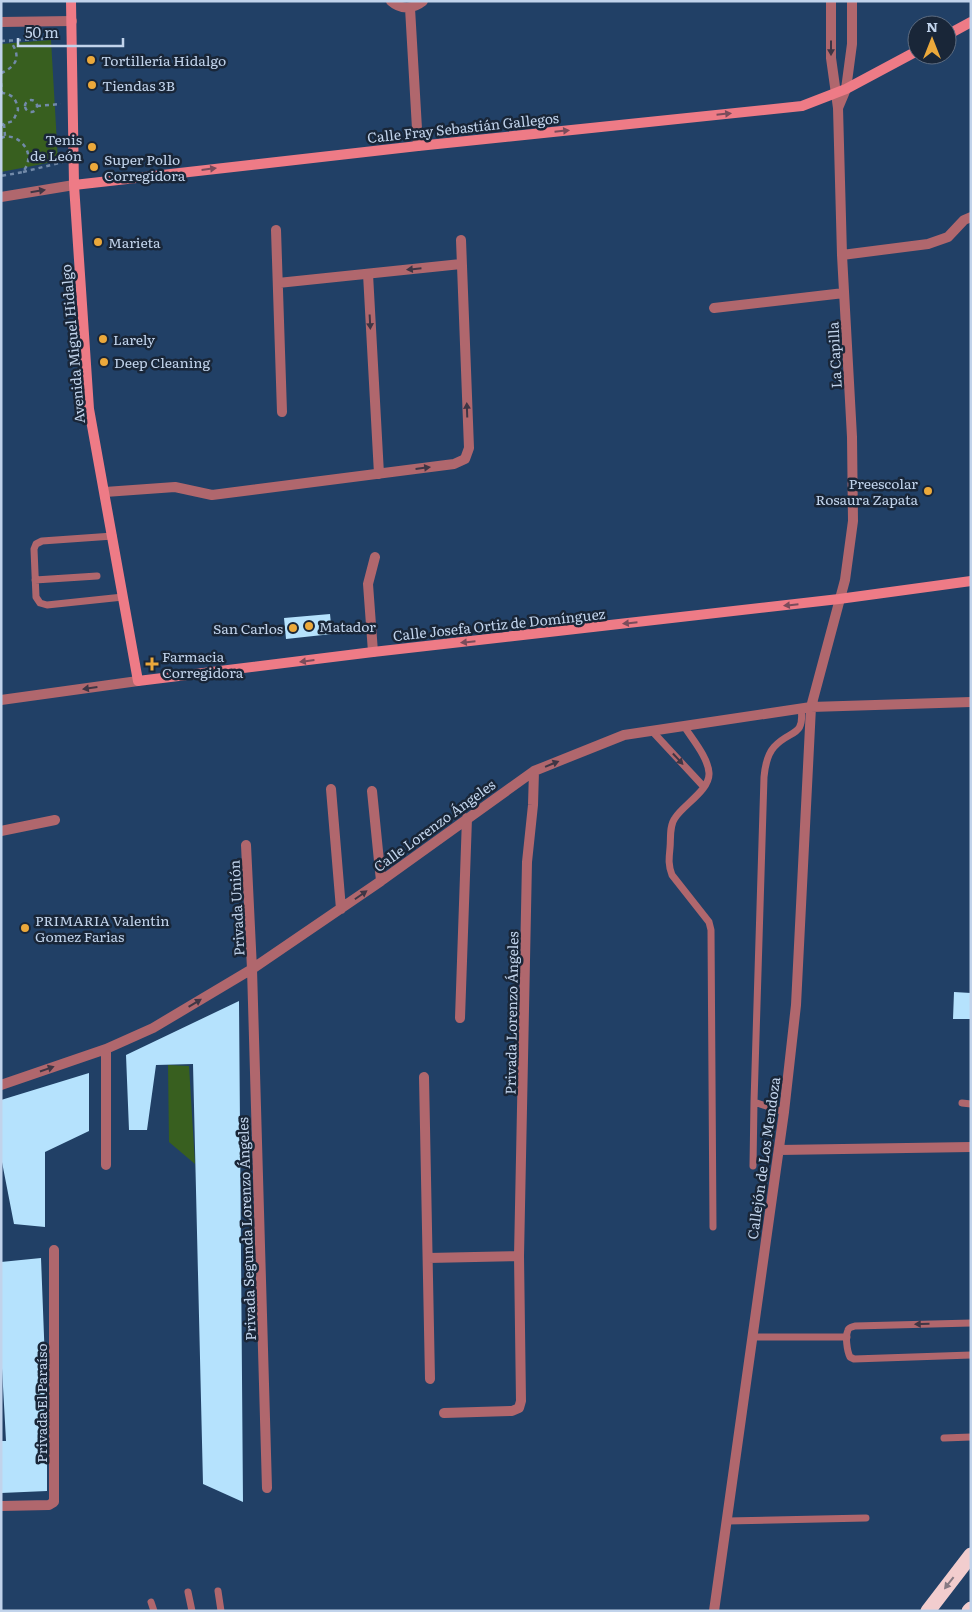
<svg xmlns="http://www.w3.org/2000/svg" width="972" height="1612" font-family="Literata,serif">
<rect width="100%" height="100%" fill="#214066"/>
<path fill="#385f1f" d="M51,40L58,161L1,172V44Z
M168,1065L189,1066L195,1164L169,1142Z"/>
<path fill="#b5e2fd" d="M330,614L332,634L286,639L284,618Z
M954,992L971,993V1019H953Z
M239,1001L243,1502L203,1484L193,1064L156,1065L147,1130H129L126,1055Z
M89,1073V1131L45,1152V1227L14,1224L1,1157V1100Z
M41,1258L47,1414V1491L1,1493V1441H6L1,1350V1262Z"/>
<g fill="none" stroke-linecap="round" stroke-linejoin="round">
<path stroke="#728aa9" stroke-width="2.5" stroke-dasharray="4 4" stroke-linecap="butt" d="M1,41L60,38
M1,73C18,66 21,55 10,41
M1,83L2,93
M1,93C12,93 17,100 18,110L13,121L1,125
M25 106a6 6 0 1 1 12 0a6 6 0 1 1-12 0Z
M37,106L61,104
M4,124L5,136
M1,138C14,132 31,146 28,161C28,164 25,169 23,172L1,176
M23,172L63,162"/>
<path stroke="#b0676d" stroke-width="7" d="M113,536L42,541L36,544L34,549L36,597L40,603L47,605L123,597
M35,580L97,576
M684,726C692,739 708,757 709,773C710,790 683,805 675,818C669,826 671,839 670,848C669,858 668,865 672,875L709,922L711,930L713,1227
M652,731L704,787
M754,1102L764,777C765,766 767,755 774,747C790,729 805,738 801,708
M962,1103L971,1104
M753,1166L754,1102L784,1112
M971,1323L855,1326C852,1327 849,1327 848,1330C845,1336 847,1351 850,1357L854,1359L971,1355
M752,1337H847
M944,1438L971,1437
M727,1521L866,1518
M218,1591L221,1611
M188,1592L192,1611
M151,1602L154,1611"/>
<path stroke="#b0676d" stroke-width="10" d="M391,1C401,10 413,9 423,1
M410,8L418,146
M1,22L72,21
M838,108L846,89L852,44V1
M1,197L74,185
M276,230L282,412
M842,255L928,244L948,237L964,220L971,217
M368,274L379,474
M278,283L461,264
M714,308L844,293
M105,492L175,487L212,495L454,464L465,459L469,448L461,240
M373,652L368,584L375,557
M1,700L138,681
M331,789L341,909
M372,791L381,881
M1,831L55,820
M246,845L252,969L267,1488
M460,1018L467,818
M424,1077L430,1379
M1,1085L106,1049L153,1028L252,969L381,881L534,771L624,735L811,707L971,702
M779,1150L971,1147
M106,1165V1049
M428,1258L519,1256
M444,1413L512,1411L519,1408L521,1401L519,1256L527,862L533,805L534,771
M1,1506L49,1505L54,1502V1250
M714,1611L784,1112L796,1005L811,707L845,580L853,521L852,437L842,255L838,108L831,58V1"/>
<path stroke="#ee7b86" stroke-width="10" d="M71,1L74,185L89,409L138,681L373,652L839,599L971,581
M947,35L971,22
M74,185L418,146L802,106L846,89L917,51"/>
<path stroke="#f2cdce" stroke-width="15" d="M928,1611L971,1555
M969,1611L971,1609"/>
</g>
<defs><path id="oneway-solid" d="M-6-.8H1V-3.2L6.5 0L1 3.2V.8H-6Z" transform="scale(1.25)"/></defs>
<g fill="#3f3645">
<use href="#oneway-solid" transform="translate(831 48) rotate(90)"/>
<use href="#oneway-solid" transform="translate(38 191) rotate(-9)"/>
<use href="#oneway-solid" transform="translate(414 269) rotate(174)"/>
<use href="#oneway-solid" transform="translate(370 322) rotate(87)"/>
<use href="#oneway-solid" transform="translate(467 410) rotate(-92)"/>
<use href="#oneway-solid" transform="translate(423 468) rotate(-7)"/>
<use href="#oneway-solid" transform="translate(90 688) rotate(172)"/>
<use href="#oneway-solid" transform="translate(678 759) rotate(47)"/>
<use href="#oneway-solid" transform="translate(552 764) rotate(-22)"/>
<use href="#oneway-solid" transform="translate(361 895) rotate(-35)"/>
<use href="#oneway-solid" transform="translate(195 1003) rotate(-31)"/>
<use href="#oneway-solid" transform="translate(47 1069) rotate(-19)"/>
<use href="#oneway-solid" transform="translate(922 1324) rotate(179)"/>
</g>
<g fill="#794c5b">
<use href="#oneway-solid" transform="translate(724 114) rotate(-6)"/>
<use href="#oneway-solid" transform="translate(562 131) rotate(-6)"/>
<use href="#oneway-solid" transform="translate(209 169) rotate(-7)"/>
<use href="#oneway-solid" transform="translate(791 605) rotate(174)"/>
<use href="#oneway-solid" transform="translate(630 623) rotate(174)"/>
<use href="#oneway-solid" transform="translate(468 642) rotate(174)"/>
<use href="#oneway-solid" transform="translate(307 661) rotate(173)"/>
</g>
<use fill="#867a83" href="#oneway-solid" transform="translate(949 1583) rotate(128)"/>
<g fill="#eca93b" stroke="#192638" stroke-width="2">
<circle cx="91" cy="60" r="5"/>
<circle cx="92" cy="85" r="5"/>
<circle cx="92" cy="147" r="5"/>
<circle cx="94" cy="167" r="5"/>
<circle cx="98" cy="242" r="5"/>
<circle cx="103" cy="339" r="5"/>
<circle cx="104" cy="362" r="5"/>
<circle cx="928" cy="491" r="5"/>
<circle cx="309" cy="626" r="5"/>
<circle cx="293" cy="628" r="5"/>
<path d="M149.5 656.5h5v5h5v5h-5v5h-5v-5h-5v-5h5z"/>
<circle cx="25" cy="928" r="5"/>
</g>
<g text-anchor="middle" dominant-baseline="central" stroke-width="5" stroke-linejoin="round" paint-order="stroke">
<g font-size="14" fill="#c1d3eb" stroke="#192638" text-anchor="start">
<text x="101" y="60">Tortillería Hidalgo</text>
<text x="102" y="85">Tiendas 3B</text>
<text x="82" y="139" text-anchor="end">Tenis<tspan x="82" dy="16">de León</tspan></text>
<text x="104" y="159">Super Pollo<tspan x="104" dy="16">Corregidora</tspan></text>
<text x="108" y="242">Marieta</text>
<text x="113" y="339">Larely</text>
<text x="114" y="362">Deep Cleaning</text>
<text x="918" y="483" text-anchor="end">Preescolar<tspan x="918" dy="16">Rosaura Zapata</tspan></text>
<text x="319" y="626">Matador</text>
<text x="283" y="628" text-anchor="end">San Carlos</text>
<text x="162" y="656">Farmacia<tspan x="162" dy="16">Corregidora</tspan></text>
<text x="35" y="920">PRIMARIA Valentin<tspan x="35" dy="16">Gomez Farias</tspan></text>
</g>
<g font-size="14" fill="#c1d3eb" stroke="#192638">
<text transform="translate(463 127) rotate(-6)">Calle Fray Sebastián Gallegos</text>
<text transform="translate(72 344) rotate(-95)">Avenida Miguel Hidalgo</text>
<text transform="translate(834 355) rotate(-93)">La Capilla</text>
<text transform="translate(499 624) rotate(-6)">Calle Josefa Ortiz de Domínguez</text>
<text transform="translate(434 825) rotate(-36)">Calle Lorenzo Ángeles</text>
<text transform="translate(236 908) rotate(-93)">Privada Unión</text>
<text transform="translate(511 1013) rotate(-89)">Privada Lorenzo Ángeles</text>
<text transform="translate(763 1158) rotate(-82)">Callejón de Los Mendoza</text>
<text transform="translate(246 1229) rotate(-92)">Privada Segunda Lorenzo Ángeles</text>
<text transform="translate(41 1403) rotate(-90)">Privada El Paraíso</text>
</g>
</g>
<rect width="972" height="1612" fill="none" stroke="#c1d3eb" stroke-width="5"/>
<g transform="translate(932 40)"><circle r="24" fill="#192638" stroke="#5c6b80"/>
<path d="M0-4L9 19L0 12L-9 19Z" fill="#eca93b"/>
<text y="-8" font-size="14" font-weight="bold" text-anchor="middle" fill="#c1d3eb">N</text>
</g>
<path d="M18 38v8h105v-8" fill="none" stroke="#c1d3eb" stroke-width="2.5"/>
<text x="25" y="38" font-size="15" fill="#c1d3eb" stroke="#192638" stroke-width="4" paint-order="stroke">50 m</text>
</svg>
